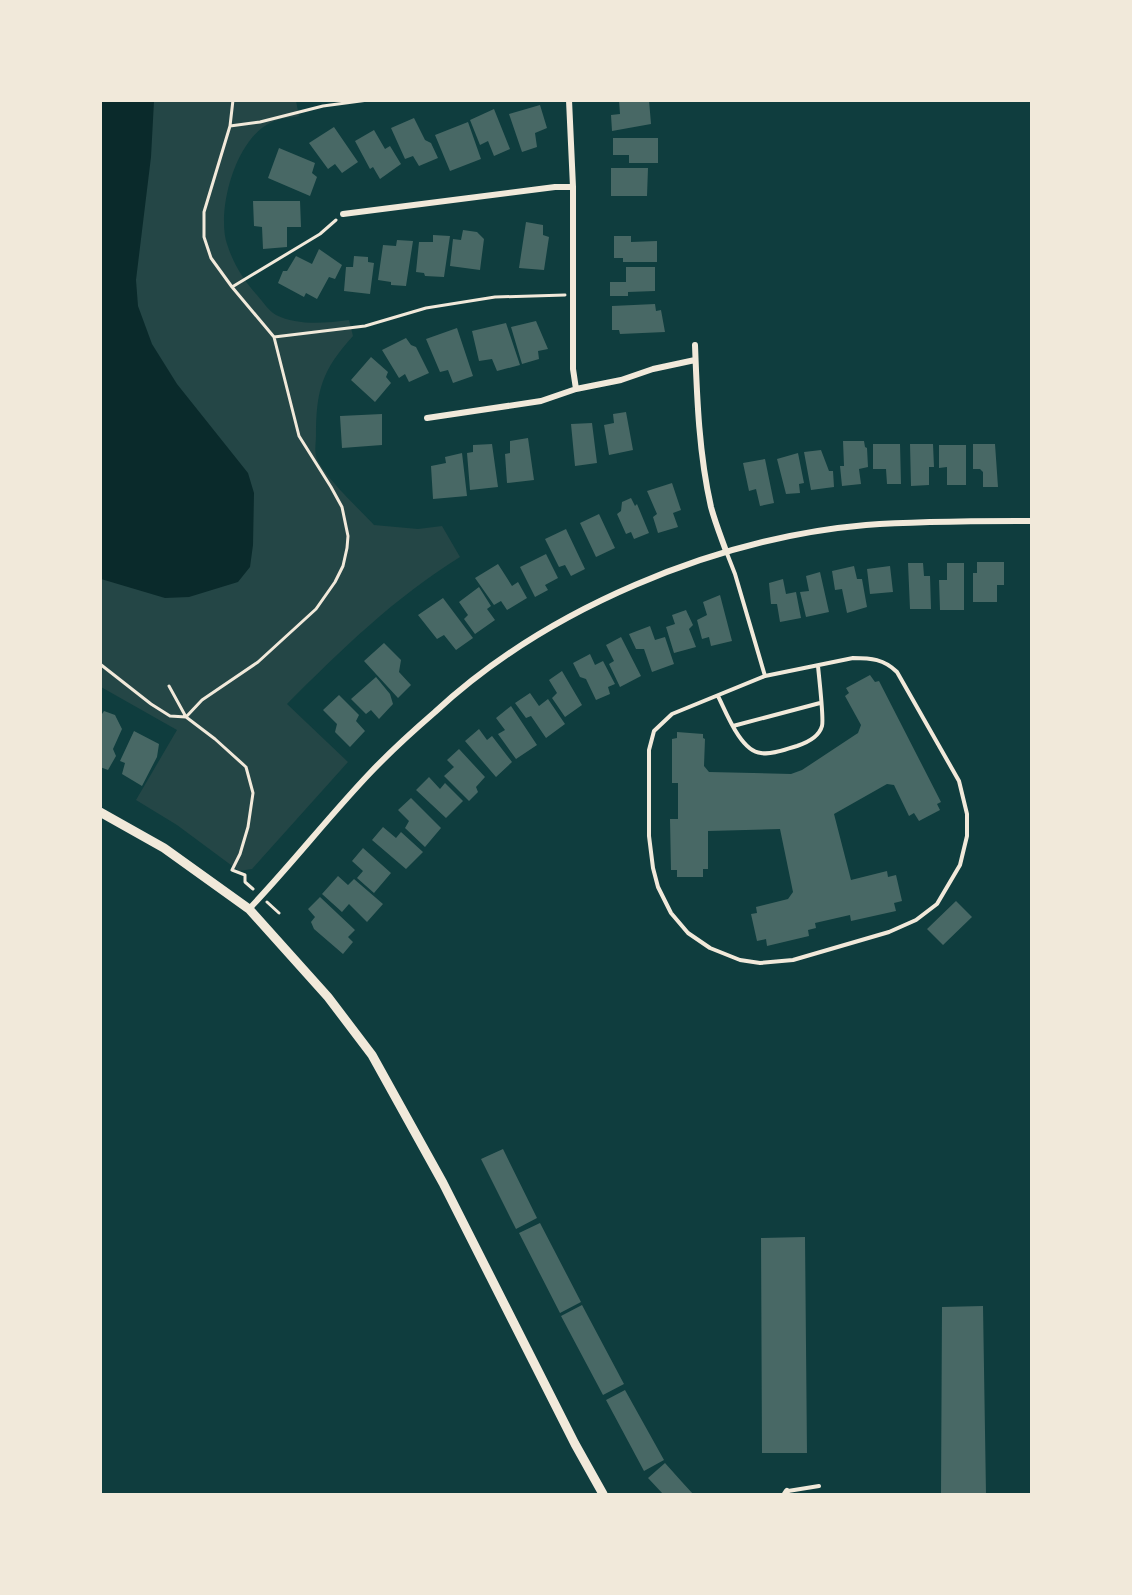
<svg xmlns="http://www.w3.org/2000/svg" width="1132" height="1595" font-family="'PT Sans',sans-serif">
<rect width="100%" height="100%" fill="#0f3d3e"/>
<path fill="#244646" d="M100,101H296L299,116C290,118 279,118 272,122C236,137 216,210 227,244C233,263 244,281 257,295C263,302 269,311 276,315C298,326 326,323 349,320L353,336C322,370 316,390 316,436C316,442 314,453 317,459C325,477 359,509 374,525L418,529L442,526L460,557C395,597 340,651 287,704L348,762L252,869L239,871L177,825L136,800L177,730L101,687Z"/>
<path fill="#0a2a2b" d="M100,101H154L151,157L136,280L138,306L152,344L177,384L248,473L254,493L253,545L250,567L238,582L189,597L165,598L101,579Z"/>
<path fill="#486865" d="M619,100H649L651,124L612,131L611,115L620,114Z
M540,105L547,128L535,133L537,147L522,152L509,114Z
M494,109L510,149L494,156L488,141L480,145L470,120Z
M414,118L425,140L431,143L438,158L419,166L413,156L405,159L391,128Z
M468,122L481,159L450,171L435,135Z
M334,127L358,162L342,173L335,164L328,169L309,143Z
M374,130L385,149L390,146L401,164L380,179L373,167L370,169L355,141Z
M613,138H658V163H629V155H613Z
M279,148L315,163L312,173L317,177L310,196L268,178Z
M611,168H648L647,196H611Z
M253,201H300L301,227H287V247L263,249L262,227L254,226Z
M526,222L543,225V235L549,237L544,270L519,268Z
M463,230L477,232L484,239L480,270L450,266L453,239L461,240Z
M433,235L450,236L444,277L425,276L424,273L416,272L419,242H433Z
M614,236H631V242L657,241V262H623V258H614Z
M397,240L413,241L406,286L391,285V282L378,280L383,245L396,246Z
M319,249L342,265L335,279L329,277L317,299L306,293L304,297L278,283L283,271H287L296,256L312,264Z
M354,256L368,257V262L374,263L370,294L344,291L346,267H353Z
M626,267H655V291L628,292V296H610V282H626Z
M655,304L656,311L661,310L665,332L620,334L619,330H612V306Z
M536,321L548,349L538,351L539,359L522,364L511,327Z
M506,323L520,365L497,371L492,359L479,361L472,331Z
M457,328L473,376L453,383L448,370L440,372L426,339Z
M406,338L411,345L416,347L429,373L409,382L405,374L399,378L382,350Z
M371,357L388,372L386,377L391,383L375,402L351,380Z
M626,412L633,450L609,455L604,425L614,423L613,414Z
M382,414V445L342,448L340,416Z
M592,423L597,463L575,466L571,424Z
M528,438L534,480L507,483L505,454L510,453V441Z
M843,441H864L865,447L867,448L868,467L859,469L861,484L842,486L840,466H844Z
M492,444L498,487L470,490L467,453L473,452V445Z
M873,444H900L901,484H887L886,469H873Z
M910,444H933L934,467H929V485L911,486Z
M973,444H995L998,487H983V472L980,469H973Z
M939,445H966V485H947V467L939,468Z
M821,450L829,471H833L834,487L811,490L804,452Z
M462,453L467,496L433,499L431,466L446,463L445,457Z
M798,453L804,483L799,484L800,493L786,494L777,459Z
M765,459L774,503L760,506L756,489L749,491L743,463Z
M672,483L681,510L673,513L678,527L658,533L653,517L657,514L647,491Z
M631,498L635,506L637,504L649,533L634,539L631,532L626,534L617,514L621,511L622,502Z
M599,514L615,548L596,557L580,523Z
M566,529L585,569L571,576L565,565L559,567L545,539Z
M546,554L558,578L545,585L548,590L535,597L520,567Z
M977,562H1004V585H997V602H973V573H977Z
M908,563H923L924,576H930L931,609H910Z
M947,563H964V610H940L939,580H947Z
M498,564L512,586L518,582L527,598L507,610L501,601L494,605L475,578Z
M854,566L857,579H862L867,607L847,613L842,589L835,590L832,571Z
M890,566L893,592L870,594L867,569Z
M820,572L829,612L806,617L800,592L809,591L806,576Z
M783,579L786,594L796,592L801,618L780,622L777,604H771L769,583Z
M479,587L491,606L487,609L495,620L475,634L464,619L468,615L459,602Z
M720,595L732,641L711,646L709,637L702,639L697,620L707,615L703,602Z
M443,598L473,638L456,650L444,635L437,639L418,615Z
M686,610L693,625L689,629L696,647L674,653L666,627L675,624L672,615Z
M650,626L655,640L665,637L674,664L652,672L644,649H636L629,634Z
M621,637L641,676L620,687L609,664L614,661L606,645Z
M384,643L401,660L399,672L411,685L398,698L364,661Z
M590,654L595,665L603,661L615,684L608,687L610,694L596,700L586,679L580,677L573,663Z
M562,671L582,705L565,717L552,698L557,693L549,680Z
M870,675L875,682L879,681L941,802L937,804L940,810L919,821L914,813L909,816L894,785L887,784L834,814L851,880L887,871L888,877L896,875L902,901L894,903L896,911L851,921L850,915L815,923L816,928L808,930L809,936L767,946L766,939L757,941L751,914L757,913L756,907L788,899L793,892L780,829L708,831V869H703V877H677V870H671L670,819H678V783H672V739L677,738V732L703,734V738L705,739L704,766L709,772L791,774L802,770L858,733L861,725L845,696L849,693L846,688Z
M376,677L390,694L393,704L379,719L371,710L366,714L351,699Z
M530,693L539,706L548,699L565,724L546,738L531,716L526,718L515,703Z
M339,695L359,715L356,721L365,731L350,747L335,732L337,724L323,710Z
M511,706L537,745L516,759L498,734L505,730L496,718Z
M104,711L115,715L122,729L113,749L116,756L108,770L100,767V717Z
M479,729L487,740L492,736L512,762L496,777L465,741Z
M134,731L159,744L157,757L142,786L122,774L125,763L120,761Z
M459,749L485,777L476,787L478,792L469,801L444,776L454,767L447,760Z
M429,777L440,789L445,783L463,801L446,818L416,790Z
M411,798L441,828L425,847L405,828L409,821L398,810Z
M383,827L396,838L401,832L423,852L406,869L372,840Z
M363,848L391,873L374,893L357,878L363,871L352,861Z
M338,876L348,885L354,879L383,904L367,922L349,904L342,912L322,894Z
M320,897L355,930L348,937L353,942L343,954L314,929L311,922L315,917L308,909Z
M956,901L972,917L943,945L927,929Z
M503,1149L537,1218L516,1229L481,1159Z
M540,1223L581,1302L560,1313L519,1233Z
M805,1237L807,1453H762L761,1238Z
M582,1305L624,1384L603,1395L561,1316Z
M983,1306L986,1494H941L942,1307Z
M625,1390L664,1460L644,1471L606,1400Z
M665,1463L682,1482L693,1494H663L648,1478Z"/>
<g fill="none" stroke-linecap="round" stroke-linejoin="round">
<path stroke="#f1e9da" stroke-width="3" d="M230,126L260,122L323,106L368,100
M232,287L320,234L336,220
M274,337L365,326L426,308L495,297L565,295
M100,664L151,704L170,716L186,717L202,700L258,662L316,609L335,582L343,566L347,548L348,536L342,507L331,487L299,436L274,337L232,287L211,258L204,237V212L230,126L233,100
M169,686L186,717L215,739L246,767L253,793L248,827L240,854L232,870L245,875V882L253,889
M267,902L279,913"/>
<path stroke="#f1e9da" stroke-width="4" d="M726,551L735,574L765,676
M853,658C871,658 884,659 897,672L959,781L967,814V836L960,865L937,904L916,920L889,932L793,960L760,963L740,960L710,948L688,933L671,913L658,887L653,868L649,836V750L654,731L672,714L765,676Z
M718,696C726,712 741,752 761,753C773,755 786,749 797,746C806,743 819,737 822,726C824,719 819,677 818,666
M733,726L820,703
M788,1491L819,1486"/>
<path stroke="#f1e9da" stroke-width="6" d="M569,100L573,187V369L576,389
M343,214L555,187H573
M695,345C697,399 699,454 711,507C715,522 721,537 726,551
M427,418L541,401L576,389L621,380L653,369L695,360
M249,909C291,865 329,816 371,772C391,751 413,731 435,712C546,609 715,538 866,525C921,521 976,521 1032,521
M785,1494L787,1491"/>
<path stroke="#f1e9da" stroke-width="9" d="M100,812L164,848L249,909L328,997L372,1055L443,1183L575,1444L603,1494"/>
</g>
<rect width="1132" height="1595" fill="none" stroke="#f1e9da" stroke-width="204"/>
</svg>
